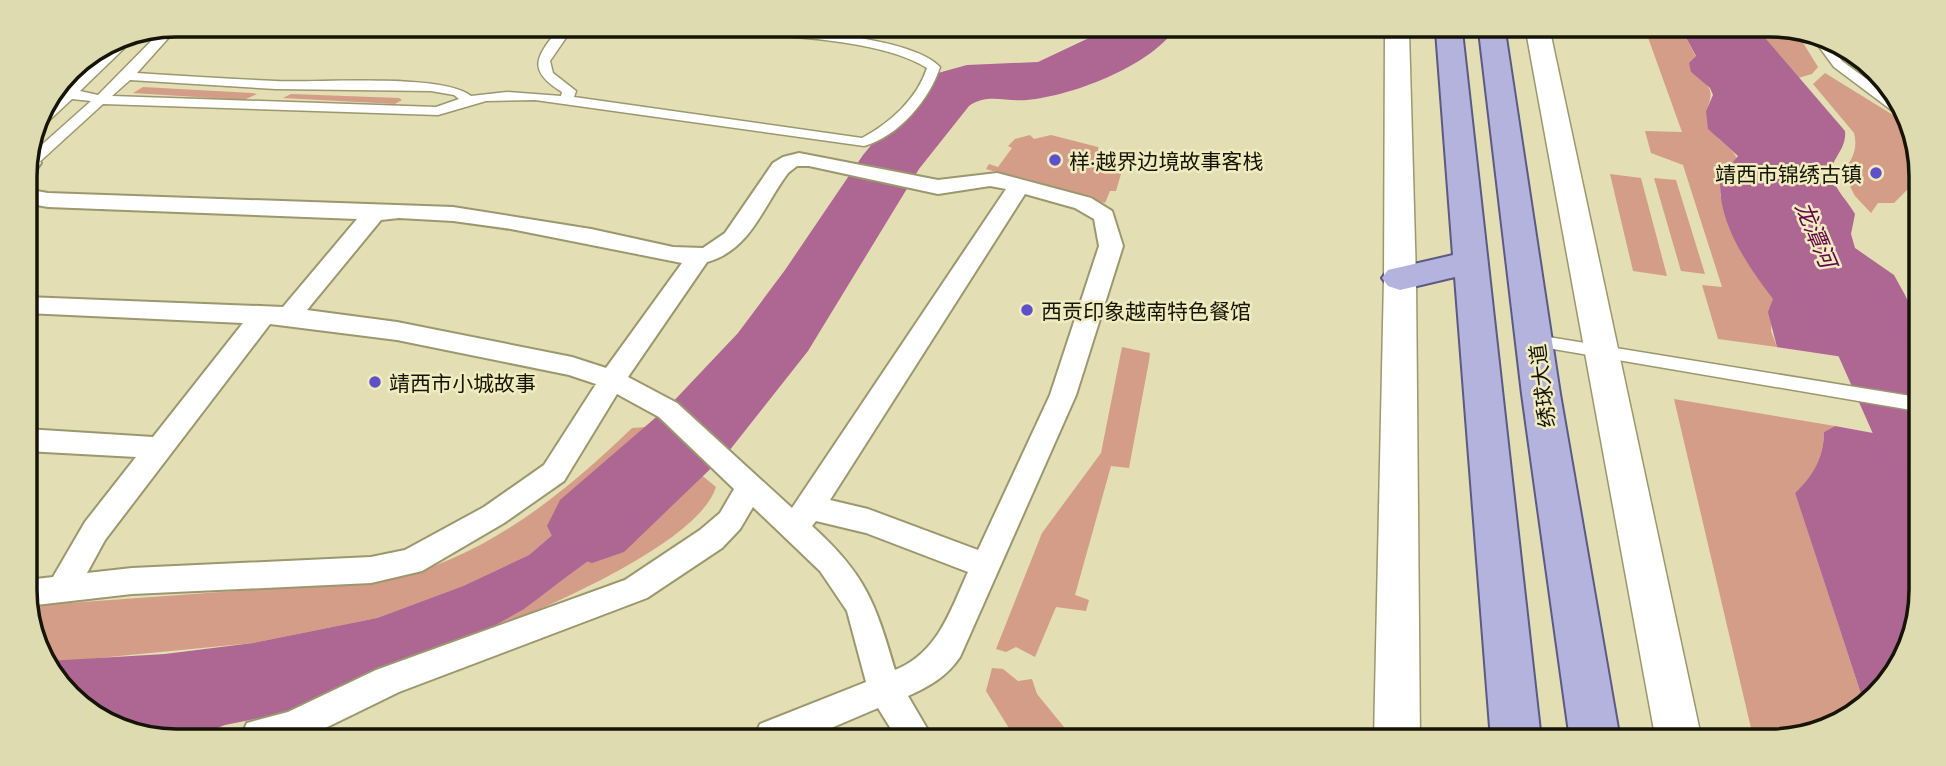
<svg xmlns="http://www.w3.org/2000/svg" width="1946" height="766" font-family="'Playfair Display','Noto Sans SC',serif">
<rect width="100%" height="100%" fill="#e3deb3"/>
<path fill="#d49d87" d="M1646,32H1683L1696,57L1691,72C1709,87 1716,87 1706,111C1709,119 1712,133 1718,138C1730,150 1737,151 1740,170L1733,177L1720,182V195L1773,299L1771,331L1777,347L1718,339L1702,285L1722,287L1683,165L1651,153L1645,131L1682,132Z
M1760,32L1797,33L1818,67L1812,74L1798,78Z
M1825,73L1906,123L1920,155V187L1911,186L1894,203H1878L1871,213L1855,196L1842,171C1853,161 1858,147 1854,133L1813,84Z
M143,87L252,93L257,94L244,100L133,93Z
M291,94L399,98L402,100L395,104L283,98Z
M1030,135L1034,139L1051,135L1098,147L1100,155H1106L1113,172L1121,174L1116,191H1110L1105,203L986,169L989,164L998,167L1012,148L1008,146L1015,139Z
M1610,174L1641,178L1667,276L1633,271Z
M1654,178L1676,180L1705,274L1681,271Z
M1122,347L1150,353L1149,361L1129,468L1111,466L1075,595L1089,600L1086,611L1056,607L1035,657L1016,647L1006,652L996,649L1042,533L1101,453Z
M1674,399L1835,426L1824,432C1824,457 1813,476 1795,493L1865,706L1862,711L1780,741H1754Z
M646,427L660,435L665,444L609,486L529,555L463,586L377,618L253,643L68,661H48L27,620V606L386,580C482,560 563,495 632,428Z
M688,464L716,487C698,545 534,613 478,635C559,590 627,533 688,464Z
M992,668L1003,669L1018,681L1032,679L1037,694L1073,738H1015L986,691Z"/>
<path fill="#ae6693" d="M1131,29H1163L1066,81L1053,68Z
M1683,32H1760L1845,131C1847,151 1828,160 1832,177C1835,189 1849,203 1855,214L1851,234L1855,248L1894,275L1905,295L1918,322L1917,368L1777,347L1768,312L1773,299C1748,266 1719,225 1720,182L1733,177L1740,170L1733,162L1738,156L1708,129L1706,111L1713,95L1710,88L1691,72L1689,63L1696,56Z
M942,86L966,93L934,127L908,166L872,160C891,133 913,104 942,86Z
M856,190L886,194L836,279L717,434L696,415L793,296Z
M1835,426L1916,441L1913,640L1865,706L1795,493C1813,476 1824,457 1824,432Z
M665,444L688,464L596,555L524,609L478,635L310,708L225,725L201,734L126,733L62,690L48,661L165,654L253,643L377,618L463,586L529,555L609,486Z"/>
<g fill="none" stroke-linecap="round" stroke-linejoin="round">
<path fill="#ae6693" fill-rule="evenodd" d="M1108,29H1175C1149,67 1071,96 1027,100C1007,102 986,93 969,106L919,169L808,351L729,451L624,552L592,563L560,552L547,526L560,500L669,406L738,333L785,270L863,155L921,85L938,73L967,65L1038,62Z
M1828,241L1854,248L1917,357L1916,472L1886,463L1838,355L1792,265L1802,248Z"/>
<defs>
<path id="service" d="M175,24L180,25L137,73C183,76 230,79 276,81C317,83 443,73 471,96L507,92L561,96L562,92C524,69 538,55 561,26H574L550,61L553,73L576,91L574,97L862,138C890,123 917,99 927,68C882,39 785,37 730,31L724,27C770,27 909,34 940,67C930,99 898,137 864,146L535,100L486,101L438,115L103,104L35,166H25L27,158L91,101L72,99L41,128L35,129L38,116L57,98L49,97L54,90H65L127,34L142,31L80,91L98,95L166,26ZM130,80L276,89L431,91L454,95L459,99L436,107L112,96Z
M1809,33L1822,35L1842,61L1895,100L1901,113L1894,112L1834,67Z
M1536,335L1917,397V411L1530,345L1528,341Z"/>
<path id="pedestrian" d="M799,153L938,180L997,173L1091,198L1112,211L1123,246L1076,395L960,657C946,677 930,686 908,696L932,737H896L878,708L810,737L755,736L760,724L866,682L847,611L820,571L753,507L740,529L722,548L647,598L399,692L313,734H242L247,723L288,712L376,670L625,580L700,530L720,513L734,489L659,417L617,394L564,481L504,523L422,571L371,583L132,594L27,606V580L53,577L85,522L136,457L26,451V429L153,437L243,323L26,313V297L283,307L357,219L48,207L25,203V189L48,193L453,207L591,229L673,247L703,248L725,233L773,163L783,157ZM809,166L938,194L990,186L1006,189L792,508L677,403L628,377L707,262C751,250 763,206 788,173L797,166ZM1025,194L1075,208L1094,219L1099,246L1050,395L978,550L868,509L830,500ZM399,218L453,221L511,229L682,263L606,368L572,357L397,322L307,310L381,220ZM270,324L397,340L569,375L596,384L544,465L484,507L405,550L371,557L132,568L87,573L105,540ZM816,521L866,533L968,572C950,611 938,653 895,670C875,602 866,575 812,526Z
M27,157L38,158L41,163L33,174L25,175Z"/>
<path id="minor" d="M1385,31H1409L1416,278L1420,739H1374L1384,278Z
M1526,31H1550L1702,741H1656Z"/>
<path id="primary" d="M1436,31H1462L1541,740H1491L1455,277L1400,290L1388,286L1382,278L1388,270L1453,255Z
M1479,31H1505L1560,394L1620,740H1570L1522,394Z"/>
</defs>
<use href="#service" stroke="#9b976e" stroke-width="3"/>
<use href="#pedestrian" stroke="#9b976e" stroke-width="4"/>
<use href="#minor" stroke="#9b976e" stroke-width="3"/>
<use href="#primary" stroke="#5b5a82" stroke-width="4"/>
<use href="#service" fill="#fff" fill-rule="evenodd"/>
<use href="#pedestrian" fill="#fff" fill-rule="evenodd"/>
<use href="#minor" fill="#fff" fill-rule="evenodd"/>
<use href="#primary" fill="#b3b3dd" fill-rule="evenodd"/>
</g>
<g fill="#5d50c8" stroke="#f0ecc0" stroke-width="2.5">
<circle cx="1055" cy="160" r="7"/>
<circle cx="1876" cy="173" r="7"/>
<circle cx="1027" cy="310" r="7"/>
<circle cx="375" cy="382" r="7"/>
</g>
<g text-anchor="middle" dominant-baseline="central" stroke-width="5" stroke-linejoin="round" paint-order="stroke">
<g font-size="21" fill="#161405" stroke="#f0ecc0" text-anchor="start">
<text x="1069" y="160">样·越界边境故事客栈</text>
<text x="1862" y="173" text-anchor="end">靖西市锦绣古镇</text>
<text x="1041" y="310">西贡印象越南特色餐馆</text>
<text x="389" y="382">靖西市小城故事</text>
</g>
<g font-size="21" fill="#161405" stroke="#f0ecc0">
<text transform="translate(1541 386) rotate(-97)">绣球大道</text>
</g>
<g font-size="23" font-style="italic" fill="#620449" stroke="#f0ecc0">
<text transform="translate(1817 234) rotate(67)">龙潭河</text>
</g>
</g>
<path d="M0 0H1946V766H0ZM176 37H1770A139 139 0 0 1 1909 176V590A139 139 0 0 1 1770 729H176A139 139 0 0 1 37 590V176A139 139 0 0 1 176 37Z" fill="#dfdbb1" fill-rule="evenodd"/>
<path fill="none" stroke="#161405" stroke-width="3.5" d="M176 37H1770A139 139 0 0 1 1909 176V590A139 139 0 0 1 1770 729H176A139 139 0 0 1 37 590V176A139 139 0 0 1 176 37Z"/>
</svg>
